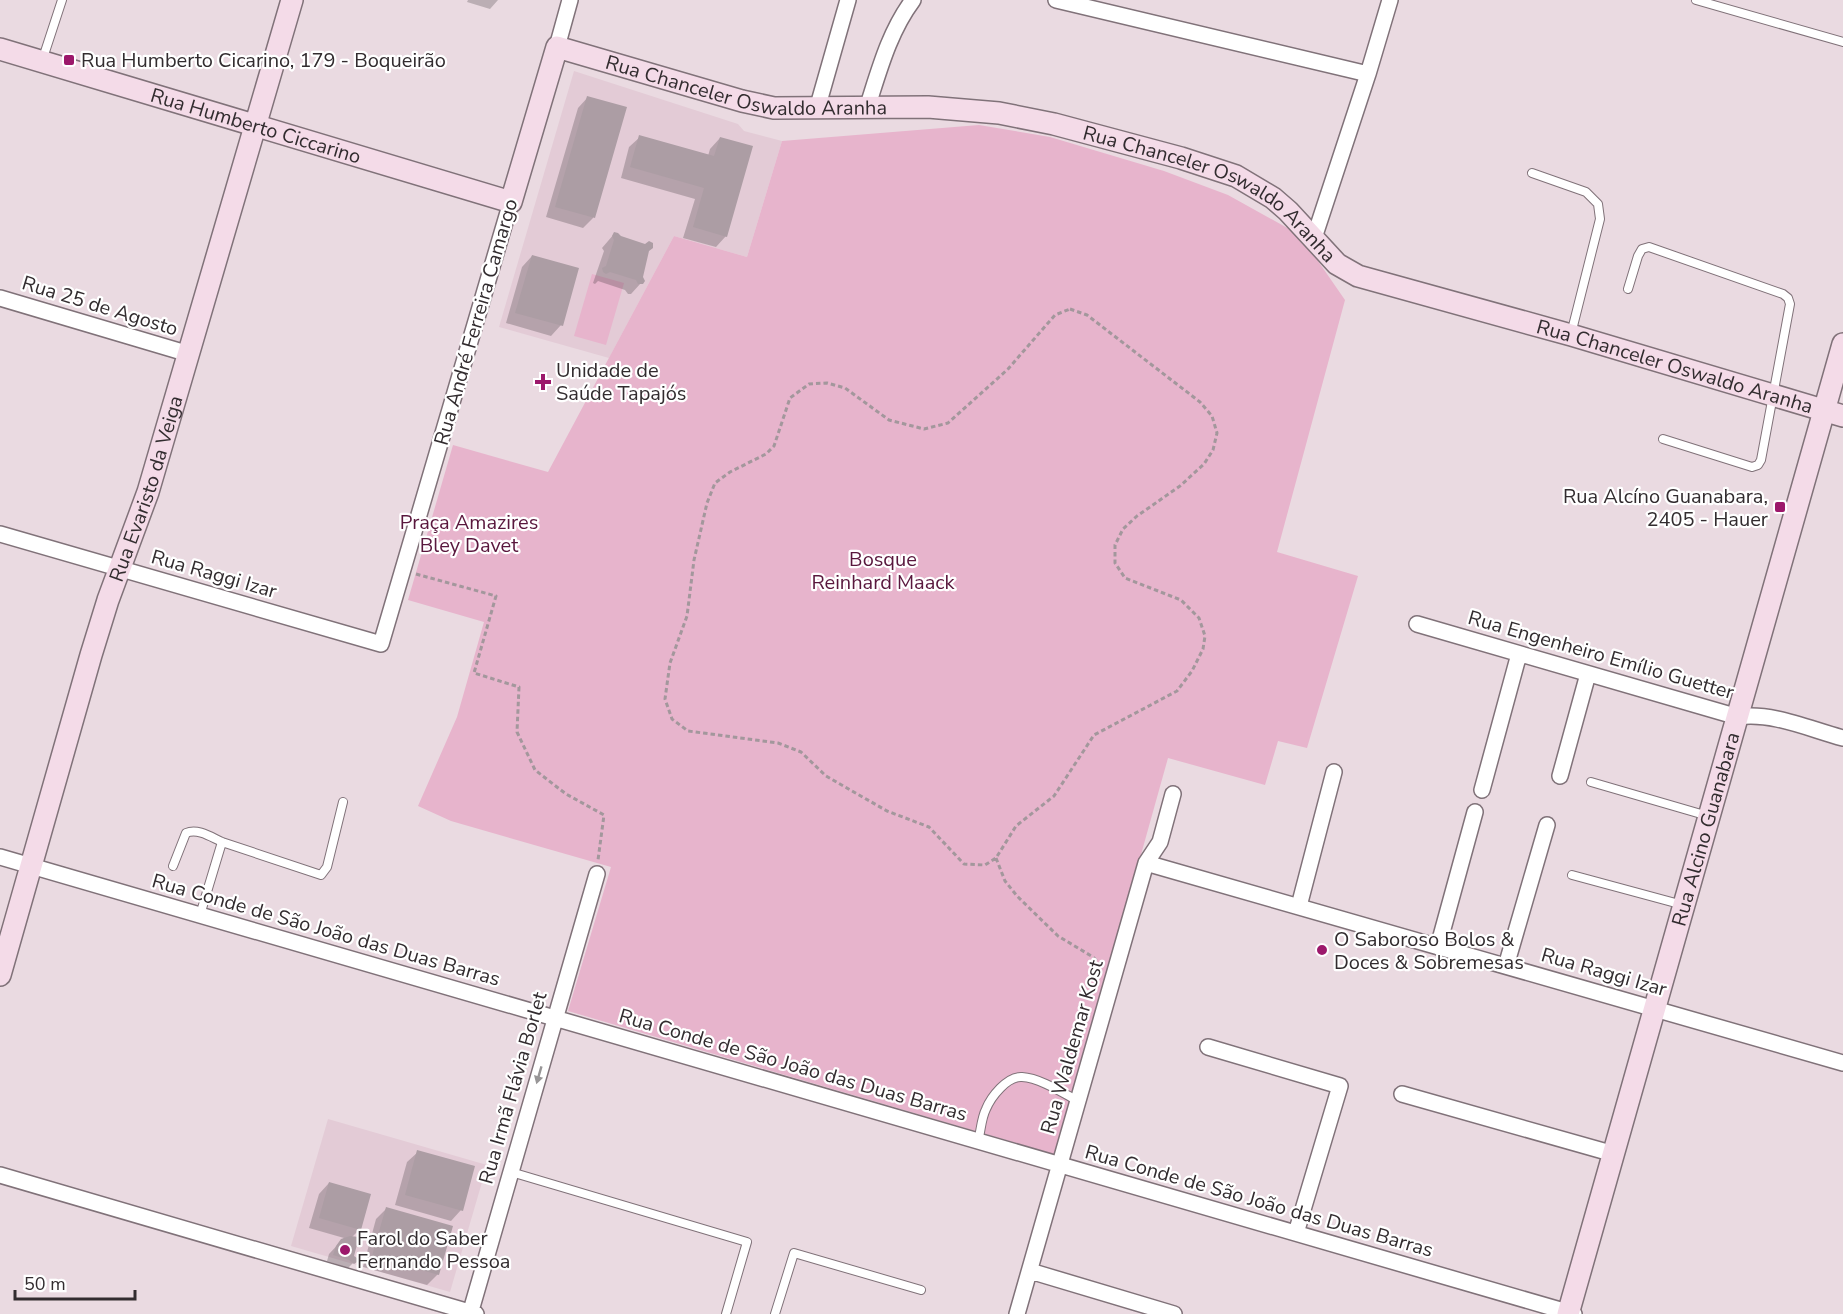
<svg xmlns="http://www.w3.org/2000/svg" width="1843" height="1314" font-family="'Nunito Sans',sans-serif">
<rect width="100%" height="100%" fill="#eadae1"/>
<path fill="#e3cbd6" d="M574,71L738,124L744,131L782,141L747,257L674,236L609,358L499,327Z
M328,1119L487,1165L450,1292L291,1246Z"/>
<path fill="#e7b4cc" d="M979,125L1050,137L1164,171L1228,195L1300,235L1345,300L1277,552L1358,576L1307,748L1278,741L1265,785L1168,758L1057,1155L568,1011L611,867L451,821L418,806L457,717L484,622L408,600L453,445L548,472L674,236L747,257L782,141Z
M592,274L624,283L606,345L574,336Z"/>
<path fill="#0003" d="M468,0H498L490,9L467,2Z
M588,97L625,108L593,218L583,228L546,217L578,108Z
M640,137L708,156L710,149L720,138L726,236L716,247L683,238L695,199L621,178L629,147Z
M614,234L647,251L641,283L631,294H628L625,290L598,281L595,284L593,283L604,251L602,248Z
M532,256L561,325L551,336L506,323L522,267Z
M418,1152L461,1210L451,1221L395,1205L407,1162Z
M329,1183L360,1229L351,1238L352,1257L355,1261L346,1270L342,1266L327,1261L329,1254L344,1238L309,1228L319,1194Z
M386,1209L438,1274L427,1285L363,1267L376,1219Z"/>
<path fill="#ac9da4" d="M587,96L627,107L595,218L555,207Z
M639,135L714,156L720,137L753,146L727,237L693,227L704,188L630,167Z
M614,232L618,233L621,236L645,244L649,241L653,243V248L649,251L643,277L645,281L643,284H638L636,280L610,272L606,274L603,272L602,268L606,266L614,240L612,236Z
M532,255L579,268L563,326L515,313Z
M417,1150L475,1166L463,1211L405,1195Z
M329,1182L371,1194L361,1230L319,1218Z
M386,1207L453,1226L439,1275L372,1256Z
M350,1236L359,1237L354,1256L357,1258V1262L354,1264L349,1260L333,1255L336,1246L341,1239Z"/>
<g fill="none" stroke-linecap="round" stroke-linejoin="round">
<defs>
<path id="lane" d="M1696,0L1843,42
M42,61L62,0
M1532,173L1586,192L1598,204L1600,219L1571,334
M1628,289L1638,256L1642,249L1649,247L1783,294L1788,298L1790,304L1761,460L1758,465L1752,467L1663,439
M1591,782L1708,816
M173,866L186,833C198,828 211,837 222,842
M1572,875L1683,905
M200,915L222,842L321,875L327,867L343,802
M978,1141C981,1131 981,1119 986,1109C991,1097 1007,1076 1022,1077C1040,1078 1063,1093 1078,1101
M511,1172L747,1242L726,1314
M775,1314L794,1253L921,1290"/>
<path id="street" d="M1056,0L1368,74
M557,47L570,0
M867,108C879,71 889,32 913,0
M817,109L848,0
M1314,238L1368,74L1390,0
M0,298L189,354
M0,534L381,644L511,202
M1417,624L1738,717C1773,712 1809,729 1843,738
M1560,776L1588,674
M1482,790L1519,654
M0,857L1574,1314
M1146,863L1843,1063
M1299,906L1334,772
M1438,947L1475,812
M1506,966L1547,825
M1208,1047L1340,1086L1296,1233
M1402,1094L1614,1154
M0,1175L476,1314
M1030,1271L1174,1314
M470,1314L597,874
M1017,1314L1146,863L1160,842L1173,794"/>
<g id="secondary">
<path id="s1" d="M0,49L511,202L557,47L742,101L774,108L928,107L999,113L1054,124L1181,158L1236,176L1273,198L1288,211L1337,264L1358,276L1571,335L1843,416"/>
<path id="s2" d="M0,975L91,655L108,600L148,492L292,0"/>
<path id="s3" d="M1568,1314L1843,344"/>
</g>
</defs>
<use href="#lane" stroke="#807279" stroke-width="10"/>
<use href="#street" stroke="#807279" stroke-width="18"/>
<use href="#secondary" stroke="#807279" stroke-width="24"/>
<path stroke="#a3979c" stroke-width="3" stroke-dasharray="4.5 3" stroke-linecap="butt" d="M1070,309L1087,315L1200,402L1212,416L1217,433L1213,450L1204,464L1180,486L1137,516L1123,529L1115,545V563L1125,578L1181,600L1199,618L1205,636L1203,649L1192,671L1177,691L1094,735L1054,796L1016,826L996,858L985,865L964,864L929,827L887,811L826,776L801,752L778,743L688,731L672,719L665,699L670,663L687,616L694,560L707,503L715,483L730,472L766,454L774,446L790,398L809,384L827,383L845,388L889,420L924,429L948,423L1008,369L1055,315Z
M416,574L496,596L474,673L519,687L517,732L535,770L566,794L604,815L598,860
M996,858L1005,881L1017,896L1058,936L1093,957L1101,966"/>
<use href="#lane" stroke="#fff" stroke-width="8"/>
<use href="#street" stroke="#fff" stroke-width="15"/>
<use href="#secondary" stroke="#f4dbe8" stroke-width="21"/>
</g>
<defs><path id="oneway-solid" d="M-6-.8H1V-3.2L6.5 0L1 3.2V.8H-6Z" transform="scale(1.5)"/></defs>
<use fill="#989697" href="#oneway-solid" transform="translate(539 1075) rotate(106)"/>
<g fill="#9c186b" stroke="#fff" stroke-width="2">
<rect x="63" y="54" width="12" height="12" rx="3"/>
<path d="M540 373h6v6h6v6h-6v6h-6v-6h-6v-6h6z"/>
<rect x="1774" y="501" width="12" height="12" rx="3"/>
<circle cx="1322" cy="950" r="6"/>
<circle cx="345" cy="1250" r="6"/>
</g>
<g text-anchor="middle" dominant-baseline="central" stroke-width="4.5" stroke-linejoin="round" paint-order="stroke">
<g font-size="20" fill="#322c2f" stroke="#fff" text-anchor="start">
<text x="81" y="60">Rua Humberto Cicarino, 179 - Boqueirão</text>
<text x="556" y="370">Unidade de<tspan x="556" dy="23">Saúde Tapajós</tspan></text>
<text x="1768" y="496" text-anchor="end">Rua Alcíno Guanabara,<tspan x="1768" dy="23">2405 - Hauer</tspan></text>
<text x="1334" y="939">O Saboroso Bolos &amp;<tspan x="1334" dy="23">Doces &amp; Sobremesas</tspan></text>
<text x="357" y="1238">Farol do Saber<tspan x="357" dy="23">Fernando Pessoa</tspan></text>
</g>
<g font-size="20" fill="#322c2f" stroke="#fff">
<text stroke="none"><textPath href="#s1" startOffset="890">Rua Chanceler Oswaldo Aranha</textPath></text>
<text stroke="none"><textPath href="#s1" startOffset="267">Rua Humberto Ciccarino</textPath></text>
<text stroke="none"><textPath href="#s1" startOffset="1376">Rua Chanceler Oswaldo Aranha</textPath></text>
<text transform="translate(100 306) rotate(17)">Rua 25 de Agosto</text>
<text transform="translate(476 322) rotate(-74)">Rua André Ferreira Camargo</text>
<text stroke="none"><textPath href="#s1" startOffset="1880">Rua Chanceler Oswaldo Aranha</textPath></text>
<text stroke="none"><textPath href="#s2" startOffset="508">Rua Evaristo da Veiga</textPath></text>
<text transform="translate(214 574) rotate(16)">Rua Raggi Izar</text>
<text transform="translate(1601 655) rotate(16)">Rua Engenheiro Emílio Guetter</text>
<text stroke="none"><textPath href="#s3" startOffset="504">Rua Alcino Guanabara</textPath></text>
<text transform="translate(326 930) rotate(16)">Rua Conde de São João das Duas Barras</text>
<text transform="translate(1604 972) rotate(16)">Rua Raggi Izar</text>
<text transform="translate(1072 1047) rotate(-74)">Rua Waldemar Kost</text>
<text transform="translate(793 1065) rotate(16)">Rua Conde de São João das Duas Barras</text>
<text transform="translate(513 1088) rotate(-74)">Rua Irmã Flávia Borlet</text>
<text transform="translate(1259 1201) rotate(16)">Rua Conde de São João das Duas Barras</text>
</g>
<g font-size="20" fill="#59173d" stroke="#fff">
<text x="469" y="522">Praça Amazires<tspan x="469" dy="23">Bley Davet</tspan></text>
<text x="883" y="559">Bosque<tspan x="883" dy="23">Reinhard Maack</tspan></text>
</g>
</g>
<path d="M15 1290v9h120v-9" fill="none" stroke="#322c2f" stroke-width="3"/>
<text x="24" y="1290" font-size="18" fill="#322c2f" stroke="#ffffff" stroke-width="4.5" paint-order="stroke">50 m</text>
</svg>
